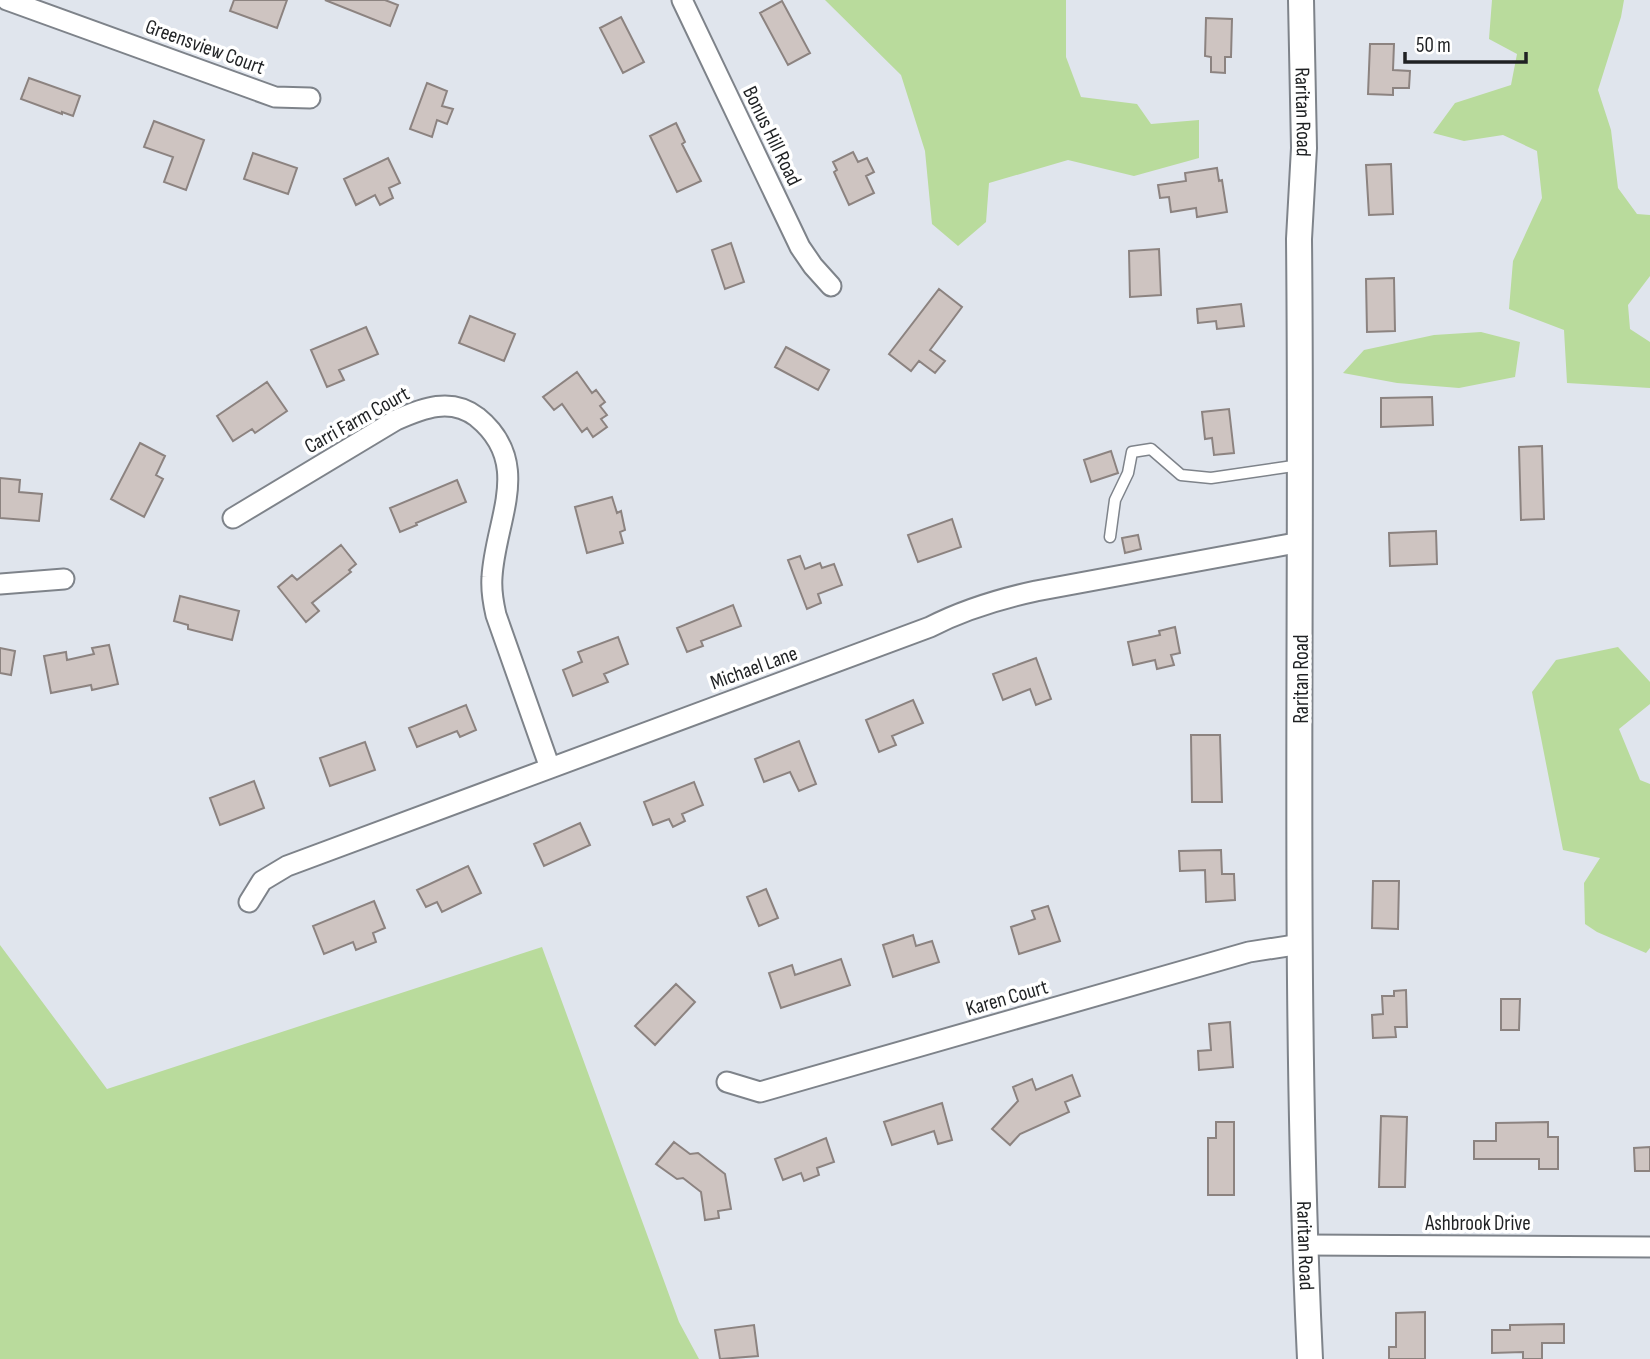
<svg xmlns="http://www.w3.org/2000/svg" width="1650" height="1359" font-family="'Sofia Sans Condensed',sans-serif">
<rect width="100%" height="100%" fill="#e0e5ed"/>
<path fill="#b9db9c" d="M825,0H1066V57L1081,97L1137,104L1151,124L1199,120V158L1134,176L1068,160L989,183L986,222L958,246L932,224L925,151L901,75Z
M1492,0H1624L1621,17L1598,90L1611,130L1618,188L1637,214L1650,215V276L1628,305L1630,329L1650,342V388L1567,383L1564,330L1509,309L1513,261L1542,198L1537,151L1503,135L1464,141L1433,133L1455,103L1511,85L1517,54L1489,39Z
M1481,332L1520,342L1515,377L1459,388L1397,383L1343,373L1364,350L1434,335Z
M1618,647L1650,682V704L1619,729L1640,780L1650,784V948L1646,953L1597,932L1585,924L1584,883L1600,858L1563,850L1532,692L1556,660Z
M0,945L107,1089L542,947L679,1322L699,1359H0Z"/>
<path fill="#cec4c1" stroke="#8c8380" stroke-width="2" d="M234,0H287L277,28L230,11Z
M325,0H385L398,5L390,26Z
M782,1L810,53L788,65L760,13Z
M621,17L644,62L623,73L600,28Z
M1206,18L1232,19L1231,57H1225V73L1211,72V57L1205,56Z
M1370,44H1394L1393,70L1410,71L1409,88H1393V95L1368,94Z
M29,78L80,96L73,116L62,112V114L21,99Z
M427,83L447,91L442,106L453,109L447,124L437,120L432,137L410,129Z
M154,121L204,140L186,190L164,182L173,157L144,147Z
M676,123L685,142L682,144L701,181L677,192L650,136Z
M853,152L858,162L867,158L874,172L866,176L874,193L849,205L834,172L837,170L833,162Z
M253,153L297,168L288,194L244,179Z
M388,158L400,183L389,188L393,198L380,205L375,195L356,205L344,179Z
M1391,164L1393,214L1369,215L1366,165Z
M1217,168L1219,181L1222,180L1227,212L1197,217L1196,208L1171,212L1169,197L1160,198L1158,185L1186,181L1185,173Z
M731,243L744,282L725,289L712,250Z
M1159,249L1161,295L1130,297L1129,251Z
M1394,278L1395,331L1367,332L1366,279Z
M939,289L962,307L930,350L945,361L935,373L919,361L911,371L889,354Z
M1241,304L1244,326L1217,329L1216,321L1198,323L1197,309Z
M470,316L515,334L504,361L459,343Z
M366,327L378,354L339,370L344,380L327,387L311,350Z
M786,347L829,370L818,390L775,367Z
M577,372L592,393L596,390L605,402L600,406L607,415L601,419L607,427L593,437L587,428L582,432L562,404L554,410L543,397Z
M267,382L287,411L255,433L252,429L233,441L217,416Z
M1432,397L1433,425L1381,427V398Z
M1229,409L1234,453L1214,455L1212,438L1205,439L1202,412Z
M140,443L165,456L156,475L163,479L144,517L111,499Z
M1542,446L1544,519L1521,520L1519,447Z
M1111,451L1118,473L1091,482L1084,460Z
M0,478L20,480L19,492L42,494L39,521L0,518Z
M457,480L466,502L416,523L417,525L400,532L390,508Z
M612,497L617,513L621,511L625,530L620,532L623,543L587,553L575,507Z
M952,519L961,547L918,562L908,535Z
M1436,531L1437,564L1390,566L1389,533Z
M1138,535L1141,549L1125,553L1122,538Z
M341,545L356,564L349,570L351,572L312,603L319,611L306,622L278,587L292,575L297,580Z
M800,556L805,569L820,563L822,568L834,564L842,585L818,594L821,603L807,609L788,560Z
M180,596L239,611L232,640L188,629V625L174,621Z
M733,605L741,626L701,641L703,646L687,652L677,628Z
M1175,627L1180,653L1171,655L1174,665L1157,669L1155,660L1133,665L1128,642L1160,635L1159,631Z
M618,637L628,664L604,674L608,682L573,696L563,670L582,662L578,652Z
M109,645L118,684L92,690L91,685L51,693L44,656L66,652L67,660L94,654L92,648Z
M0,648L15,651L11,675L0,673Z
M1036,658L1051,699L1036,705L1030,689L1003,700L993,674Z
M913,700L923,723L892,736L896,745L879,752L866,720Z
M466,705L476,730L460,737L457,731L417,747L409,728Z
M1191,735H1220L1222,802H1192Z
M799,741L816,784L799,791L790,772L764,782L755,759Z
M365,742L375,770L330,786L320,758Z
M254,781L264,808L220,825L210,798Z
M694,782L703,805L682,814L685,821L673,827L669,819L653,825L644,802Z
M580,823L590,845L544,866L534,844Z
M1221,850L1222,874H1234L1235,900L1206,902L1205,870L1180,871L1179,851Z
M468,866L481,893L442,912L437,902L426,907L417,890Z
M1373,881H1399L1398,929L1372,928Z
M766,889L778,918L759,926L747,897Z
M374,901L385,928L373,933L376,942L356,950L353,942L324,954L313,926Z
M1048,906L1060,941L1019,954L1011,927L1035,919L1032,911Z
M913,935L916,946L932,941L939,962L893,977L883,945Z
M841,959L850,985L781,1008L769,973L792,965L795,975Z
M676,984L695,1002L655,1045L635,1026Z
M1406,990L1407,1027H1395L1396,1037L1373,1038L1372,1015L1383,1014L1382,996H1394V991Z
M1501,999H1520L1519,1030H1501Z
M1230,1022L1233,1067L1199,1070L1198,1051L1211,1050L1209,1024Z
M1072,1075L1080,1096L1065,1102L1069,1112L1020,1134L1010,1145L992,1129L1018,1101L1013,1087L1032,1079L1036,1090Z
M942,1103L952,1140L938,1144L934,1131L892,1145L884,1122Z
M1381,1116L1407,1117L1405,1187H1379Z
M1216,1122H1234V1195H1208V1138H1216Z
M1548,1122V1137H1558V1169H1539V1159H1474V1141H1496V1123Z
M826,1138L834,1162L817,1168L819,1175L804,1181L801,1173L783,1180L775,1159Z
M674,1142L690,1154L698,1153L725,1174L731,1209L718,1211L719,1218L705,1220L701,1192L683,1178L677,1179L656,1164Z
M1650,1147V1171H1635L1634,1148Z
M1425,1312V1359H1389V1347H1396V1313Z
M1564,1324V1343H1542V1359H1523V1352L1492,1353V1330H1510V1325Z
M754,1325L758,1356L720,1359L715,1330Z"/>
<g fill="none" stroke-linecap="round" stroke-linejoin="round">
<defs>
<path id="service" d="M1110,537L1115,500L1128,473L1132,452L1151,449L1181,475L1211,478L1300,465"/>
<path id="minor" d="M7,0L275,97L310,98
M682,0L800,247L813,266L831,286
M233,518L396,420C423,408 451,397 477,417C534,463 495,520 492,577C491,590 493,602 496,615L550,768
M0,584L64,579
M249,902L262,881L287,866L930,627C965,609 999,599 1036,591L1301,542
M727,1082L760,1092L1249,952L1301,944
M1305,1245L1650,1247"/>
<g id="tertiary">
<path id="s1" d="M1301,0L1304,148L1299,239C1303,612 1292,986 1310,1359"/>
</g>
</defs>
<use href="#service" stroke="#7e838a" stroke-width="13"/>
<use href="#minor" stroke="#7e838a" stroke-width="23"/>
<use href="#tertiary" stroke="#7e838a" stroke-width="28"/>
<use href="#service" stroke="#fff" stroke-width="10"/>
<use href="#minor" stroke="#fff" stroke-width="19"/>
<use href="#tertiary" stroke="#fff" stroke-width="24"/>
</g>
<g text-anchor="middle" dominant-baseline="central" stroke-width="7" stroke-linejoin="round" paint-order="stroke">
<g font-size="21" fill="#1f2123" stroke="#fff">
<text transform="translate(205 47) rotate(20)">Greensview Court</text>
<text stroke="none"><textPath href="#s1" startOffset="112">Raritan Road</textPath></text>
<text transform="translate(772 136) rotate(64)">Bonus Hill Road</text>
<text transform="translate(357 420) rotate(-29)">Carri Farm Court</text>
<text transform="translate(754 668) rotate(-20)">Michael Lane</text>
<text transform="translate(1301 679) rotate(-90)">Raritan Road</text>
<text transform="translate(1007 998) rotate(-16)">Karen Court</text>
<text x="1478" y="1223">Ashbrook Drive</text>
<text stroke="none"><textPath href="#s1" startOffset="1246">Raritan Road</textPath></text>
</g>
</g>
<path d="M1405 52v10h121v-10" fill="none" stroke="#1f2123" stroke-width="3.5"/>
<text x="1416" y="52" font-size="21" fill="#1f2123" stroke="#ffffff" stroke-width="5" paint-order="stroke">50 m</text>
</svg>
